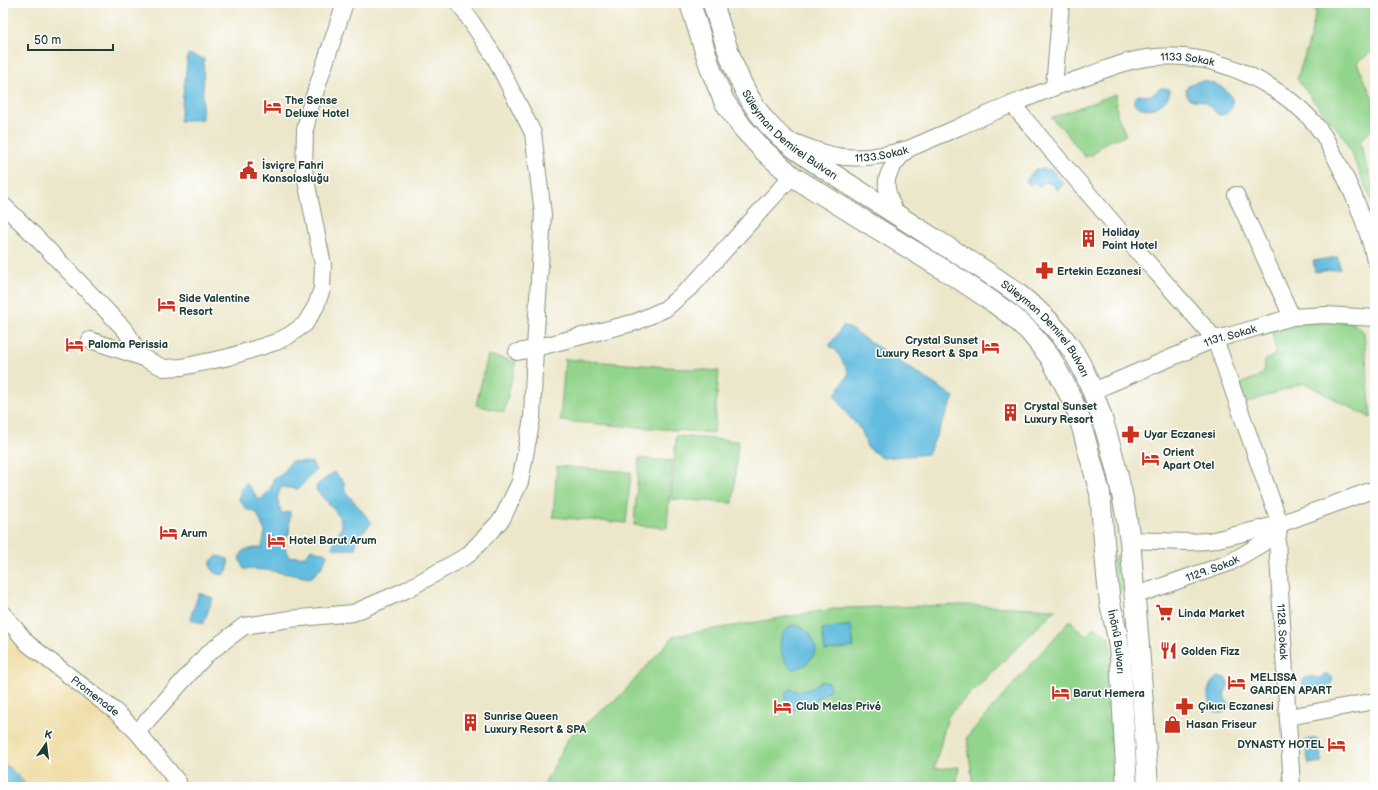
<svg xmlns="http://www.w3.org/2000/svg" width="1378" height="790" font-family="'Balsamiq Sans',sans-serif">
<rect width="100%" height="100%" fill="#fff"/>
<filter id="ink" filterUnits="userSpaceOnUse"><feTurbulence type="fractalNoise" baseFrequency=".025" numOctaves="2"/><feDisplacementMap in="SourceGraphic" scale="8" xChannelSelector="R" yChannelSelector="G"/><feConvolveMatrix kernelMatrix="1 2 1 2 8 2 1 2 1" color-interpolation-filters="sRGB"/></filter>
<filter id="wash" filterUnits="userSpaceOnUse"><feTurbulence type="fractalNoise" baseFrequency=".012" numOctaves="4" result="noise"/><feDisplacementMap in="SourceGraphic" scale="16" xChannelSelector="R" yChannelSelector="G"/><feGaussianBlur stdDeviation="0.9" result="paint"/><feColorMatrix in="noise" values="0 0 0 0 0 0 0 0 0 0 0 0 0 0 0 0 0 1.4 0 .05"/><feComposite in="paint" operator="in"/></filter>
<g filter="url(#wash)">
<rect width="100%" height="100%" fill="#ece7ca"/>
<path fill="#92d48b" stroke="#588860" d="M1306,3H1375V49L1357,63L1375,103V126L1360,142L1371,181L1375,188V208L1344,137L1315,103L1297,79L1309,42L1316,11Z
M1116,94L1117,114L1126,135L1104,143L1094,154L1085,157L1062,128L1051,118Z
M1308,322H1352L1364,332L1371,418L1304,383L1246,403L1239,385L1264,373L1265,361L1276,353L1272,331Z
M488,355L516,362L504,412L476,405Z
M565,359L719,371L714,433L560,421Z
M676,436L738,441L733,503L671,499Z
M639,458L672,461L667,528L634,525Z
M557,466L631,472L626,523L553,517Z
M1115,556L1122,557L1125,589L1122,591L1116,590L1113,558Z
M965,605L1056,609L948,716L934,769L959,767L956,787H543L569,737L620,696L674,636L839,608Z
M1070,620L1081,632L1087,636L1094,627L1108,636L1111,649L1120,787H973L967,737Z"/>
<path fill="#eeda9e" stroke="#868c69" d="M3,614L115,711L179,787H28L12,770L3,763Z"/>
<path fill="#62bcdf" stroke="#407c8a" d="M188,54L204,59L202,119L180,121Z
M1204,81C1213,83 1222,86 1228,92C1237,103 1232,115 1218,115L1204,101C1198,100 1192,101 1187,97L1186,88L1195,82Z
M1163,88L1168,89L1170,92C1165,107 1148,114 1134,104V99L1138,95C1150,96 1151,97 1159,89Z
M1035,169H1043L1052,170L1064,184L1057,190L1054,185L1045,182L1039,187L1034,182L1030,186L1026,181Z
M1338,257L1340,269L1315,272L1313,261Z
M844,325L954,397L928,454L882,458L867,447L862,431L847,414L835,395L849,373L836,350L829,346Z
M291,461L312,463L316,470L298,489L281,487L277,498L282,514L290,511L289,535L284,538L286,551L289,557L306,556L311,549L327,554C325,564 319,572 310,578L266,570L244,569L239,558L244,550L262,547L265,532L257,513L246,509L239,499L240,492L246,483L260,500L270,490L274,478C284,476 286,469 291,461Z
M334,472L344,482L345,491L372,523L358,537L355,549H338L332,547L338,533L342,527C341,513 324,500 316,490L317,485Z
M218,556L228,559C231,575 218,582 210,565L212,560Z
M199,593L213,598L203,624L190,619Z
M793,625C809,628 813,636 816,651C811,661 803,669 792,669C778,658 774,633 793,625Z
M851,625L854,647L825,651L822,629Z
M1327,674L1332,677C1335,691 1314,695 1304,689L1302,683C1306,673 1312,677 1319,678Z
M1218,677L1225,678C1232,684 1226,689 1224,695L1226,701L1229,703V707C1215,728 1196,690 1218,677Z
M822,681L829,683L830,690L803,708L792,710L785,699L786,692L791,689C805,694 811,689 822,681Z
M1317,738L1322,762L1309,764L1304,741Z
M3,763L12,770L28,787H3Z
M1015,781L1056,783L1061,784L1063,787H1015Z"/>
</g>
<g filter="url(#ink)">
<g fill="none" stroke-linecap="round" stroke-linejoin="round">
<defs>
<g id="minor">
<path d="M1054,87L1061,3"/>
<path d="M1012,104L1126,238L1215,339L1280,524"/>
<path id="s1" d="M794,142C807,147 819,152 832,155C858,161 884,156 908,149C967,124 1024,97 1084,77C1099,72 1113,66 1127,62C1156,54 1189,55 1217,63C1253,73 1300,101 1321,132C1326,138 1329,146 1333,153C1350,185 1367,224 1375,260"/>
<path d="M1236,195L1292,317"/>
<path d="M3,205L33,234L126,331L141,357"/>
<path d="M897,215C881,185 883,173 907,150"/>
<path d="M90,340L141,357L164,368L182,367L229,357L276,342L288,336L305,324L316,306L322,289L323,265L304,170L305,130L310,108L345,3"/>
<path d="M517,352L528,350L636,322L665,309L693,285L792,176"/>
<path id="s2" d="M1093,391L1215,339L1232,335L1292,317L1325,315L1375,318"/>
<path id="s3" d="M1280,524L1277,540L1292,787"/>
<path d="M1130,540L1187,542L1209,541L1231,536L1280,524L1375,489"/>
<path id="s4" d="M1134,596L1229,563L1263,543L1280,524"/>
<path id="s5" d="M3,614L28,644L115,711L137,732L178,782L179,787"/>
<path d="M1288,717L1375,701"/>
<path d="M137,732L207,654L244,626L290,619L353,613L406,590L468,555L502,519L520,482L532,418L535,348L543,214L533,133L494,56L459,3"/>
</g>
<g id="major">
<path id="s6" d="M690,3L711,70L724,101L742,127L764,151L792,176L962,281L993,302L1011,315L1029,331L1050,357L1065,385L1078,413L1100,493L1107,576L1110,603L1117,634L1120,656L1127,787"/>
<path id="s7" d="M713,3C725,42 735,80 760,114C780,142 813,161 842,180C874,200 905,220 936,240C985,271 1037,299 1071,348C1087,373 1096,399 1105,428C1116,464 1125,503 1130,541C1132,560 1133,580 1135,599C1141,661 1144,724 1148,787"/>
</g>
</defs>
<use href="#minor" stroke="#86927f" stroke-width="18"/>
<use href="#major" stroke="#86927f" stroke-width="22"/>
<use href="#minor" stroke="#fff" stroke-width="16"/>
<use href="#major" stroke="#fff" stroke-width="20"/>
</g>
</g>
<defs>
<symbol id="hotel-bare" viewBox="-9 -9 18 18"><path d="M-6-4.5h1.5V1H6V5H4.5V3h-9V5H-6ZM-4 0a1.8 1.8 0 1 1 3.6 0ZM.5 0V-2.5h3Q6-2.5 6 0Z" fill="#c8321e" stroke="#fff" stroke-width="2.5" paint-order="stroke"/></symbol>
<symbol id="civic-bare" viewBox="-9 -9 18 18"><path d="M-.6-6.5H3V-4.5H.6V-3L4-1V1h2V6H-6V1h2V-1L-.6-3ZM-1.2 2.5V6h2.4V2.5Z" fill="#c8321e" stroke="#fff" stroke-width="2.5" paint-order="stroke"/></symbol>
<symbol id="building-bare" viewBox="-9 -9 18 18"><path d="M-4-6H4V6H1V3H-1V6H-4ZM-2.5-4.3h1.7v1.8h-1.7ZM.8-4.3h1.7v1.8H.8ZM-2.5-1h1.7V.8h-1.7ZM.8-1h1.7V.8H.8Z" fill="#c8321e" stroke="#fff" stroke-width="2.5" paint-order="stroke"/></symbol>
<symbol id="pharmacy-bare" viewBox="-9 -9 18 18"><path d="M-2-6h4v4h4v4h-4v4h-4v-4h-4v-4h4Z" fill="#c8321e" stroke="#fff" stroke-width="2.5" paint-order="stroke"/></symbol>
<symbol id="supermarket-bare" viewBox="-9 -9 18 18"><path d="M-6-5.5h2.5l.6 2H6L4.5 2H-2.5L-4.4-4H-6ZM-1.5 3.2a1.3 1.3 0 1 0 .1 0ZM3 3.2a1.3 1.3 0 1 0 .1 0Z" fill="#c8321e" stroke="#fff" stroke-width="2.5" paint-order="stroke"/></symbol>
<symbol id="restaurant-bare" viewBox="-9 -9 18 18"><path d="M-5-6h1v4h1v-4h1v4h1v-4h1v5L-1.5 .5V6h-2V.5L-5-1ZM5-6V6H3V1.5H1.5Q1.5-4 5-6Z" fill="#c8321e" stroke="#fff" stroke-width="2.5" paint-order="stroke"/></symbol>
<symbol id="shop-bare" viewBox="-9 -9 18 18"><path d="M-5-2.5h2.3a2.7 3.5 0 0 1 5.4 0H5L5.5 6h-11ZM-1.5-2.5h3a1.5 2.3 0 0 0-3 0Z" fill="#c8321e" stroke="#fff" stroke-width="2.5" paint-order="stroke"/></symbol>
</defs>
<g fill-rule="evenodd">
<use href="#hotel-bare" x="260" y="94" width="25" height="25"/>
<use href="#civic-bare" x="236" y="158" width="25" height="25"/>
<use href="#building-bare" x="1076" y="226" width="25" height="25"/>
<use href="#pharmacy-bare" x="1032" y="258" width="25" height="25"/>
<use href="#hotel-bare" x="154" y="292" width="25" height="25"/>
<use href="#hotel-bare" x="62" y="332" width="25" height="25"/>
<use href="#hotel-bare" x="978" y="334" width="25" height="25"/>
<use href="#building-bare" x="998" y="400" width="25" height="25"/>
<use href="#pharmacy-bare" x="1118" y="422" width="25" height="25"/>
<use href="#hotel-bare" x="1138" y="446" width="25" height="25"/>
<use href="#hotel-bare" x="156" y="520" width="25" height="25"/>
<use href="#hotel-bare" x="264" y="528" width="25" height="25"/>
<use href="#supermarket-bare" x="1152" y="600" width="25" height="25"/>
<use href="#restaurant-bare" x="1156" y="638" width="25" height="25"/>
<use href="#hotel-bare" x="1224" y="670" width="25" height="25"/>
<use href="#hotel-bare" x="1048" y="680" width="25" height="25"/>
<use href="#hotel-bare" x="770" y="694" width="25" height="25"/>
<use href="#pharmacy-bare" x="1172" y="694" width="25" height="25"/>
<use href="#building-bare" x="458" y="710" width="25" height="25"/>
<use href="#shop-bare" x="1160" y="712" width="25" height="25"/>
<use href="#hotel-bare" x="1324" y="732" width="25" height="25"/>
</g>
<g text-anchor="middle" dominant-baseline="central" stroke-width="3" stroke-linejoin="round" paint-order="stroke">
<g font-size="11" fill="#1f3d34" stroke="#fff">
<text stroke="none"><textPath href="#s1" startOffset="414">1133 Sokak</textPath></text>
<text stroke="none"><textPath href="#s7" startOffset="157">Süleyman Demirel Bulvarı</textPath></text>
<text stroke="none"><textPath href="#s1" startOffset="90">1133.Sokak</textPath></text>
<text stroke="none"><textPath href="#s7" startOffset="481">Süleyman Demirel Bulvarı</textPath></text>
<text stroke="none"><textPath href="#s2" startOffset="148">1131. Sokak</textPath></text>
<text stroke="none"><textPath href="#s4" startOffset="83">1129. Sokak</textPath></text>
<text stroke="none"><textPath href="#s3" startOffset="108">1128. Sokak</textPath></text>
<text stroke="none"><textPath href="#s6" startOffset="818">İnönü Bulvarı</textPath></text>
<text stroke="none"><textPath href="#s5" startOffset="124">Promenade</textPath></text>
</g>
<g font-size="11" font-weight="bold" fill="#1f3d34" stroke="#fff" text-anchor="start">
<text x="285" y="100">The Sense<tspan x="285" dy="13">Deluxe Hotel</tspan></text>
<text x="262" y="165">İsviçre Fahri<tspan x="262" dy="13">Konsolosluğu</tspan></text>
<text x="1102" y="232">Holiday<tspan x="1102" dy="13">Point Hotel</tspan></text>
<text x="1057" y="271">Ertekin Eczanesi</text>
<text x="179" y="298">Side Valentine<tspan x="179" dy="13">Resort</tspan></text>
<text x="978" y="340" text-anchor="end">Crystal Sunset<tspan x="978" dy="13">Luxury Resort &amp; Spa</tspan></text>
<text x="88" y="344">Paloma Perissia</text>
<text x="1024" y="406">Crystal Sunset<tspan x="1024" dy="13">Luxury Resort</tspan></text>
<text x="1144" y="434">Uyar Eczanesi</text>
<text x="1163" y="452">Orient<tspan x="1163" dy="13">Apart Otel</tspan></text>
<text x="181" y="533">Arum</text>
<text x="289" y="540">Hotel Barut Arum</text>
<text x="1178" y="613">Linda Market</text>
<text x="1181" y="651">Golden Fizz</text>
<text x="1250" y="677">MELISSA<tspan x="1250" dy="13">GARDEN APART</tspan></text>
<text x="1073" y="693">Barut Hemera</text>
<text x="796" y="706">Club Melas Privé</text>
<text x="1198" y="706">Çıkıcı Eczanesi</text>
<text x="484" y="716">Sunrise Queen<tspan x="484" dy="13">Luxury Resort &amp; SPA</tspan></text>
<text x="1186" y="724">Hasan Friseur</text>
<text x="1324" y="744" text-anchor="end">DYNASTY HOTEL</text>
</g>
</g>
<rect width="1378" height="790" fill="none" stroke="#fff" stroke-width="16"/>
<g transform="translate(46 744) rotate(14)" stroke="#ffffff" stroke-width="3" paint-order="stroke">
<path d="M0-3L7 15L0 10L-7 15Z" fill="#1f3d34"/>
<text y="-6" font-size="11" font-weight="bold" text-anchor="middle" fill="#1f3d34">K</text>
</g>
<path d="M28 44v6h85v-6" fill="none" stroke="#1f3d34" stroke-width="2"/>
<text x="34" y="44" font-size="12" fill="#1f3d34" stroke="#ffffff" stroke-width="3" paint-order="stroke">50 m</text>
</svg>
